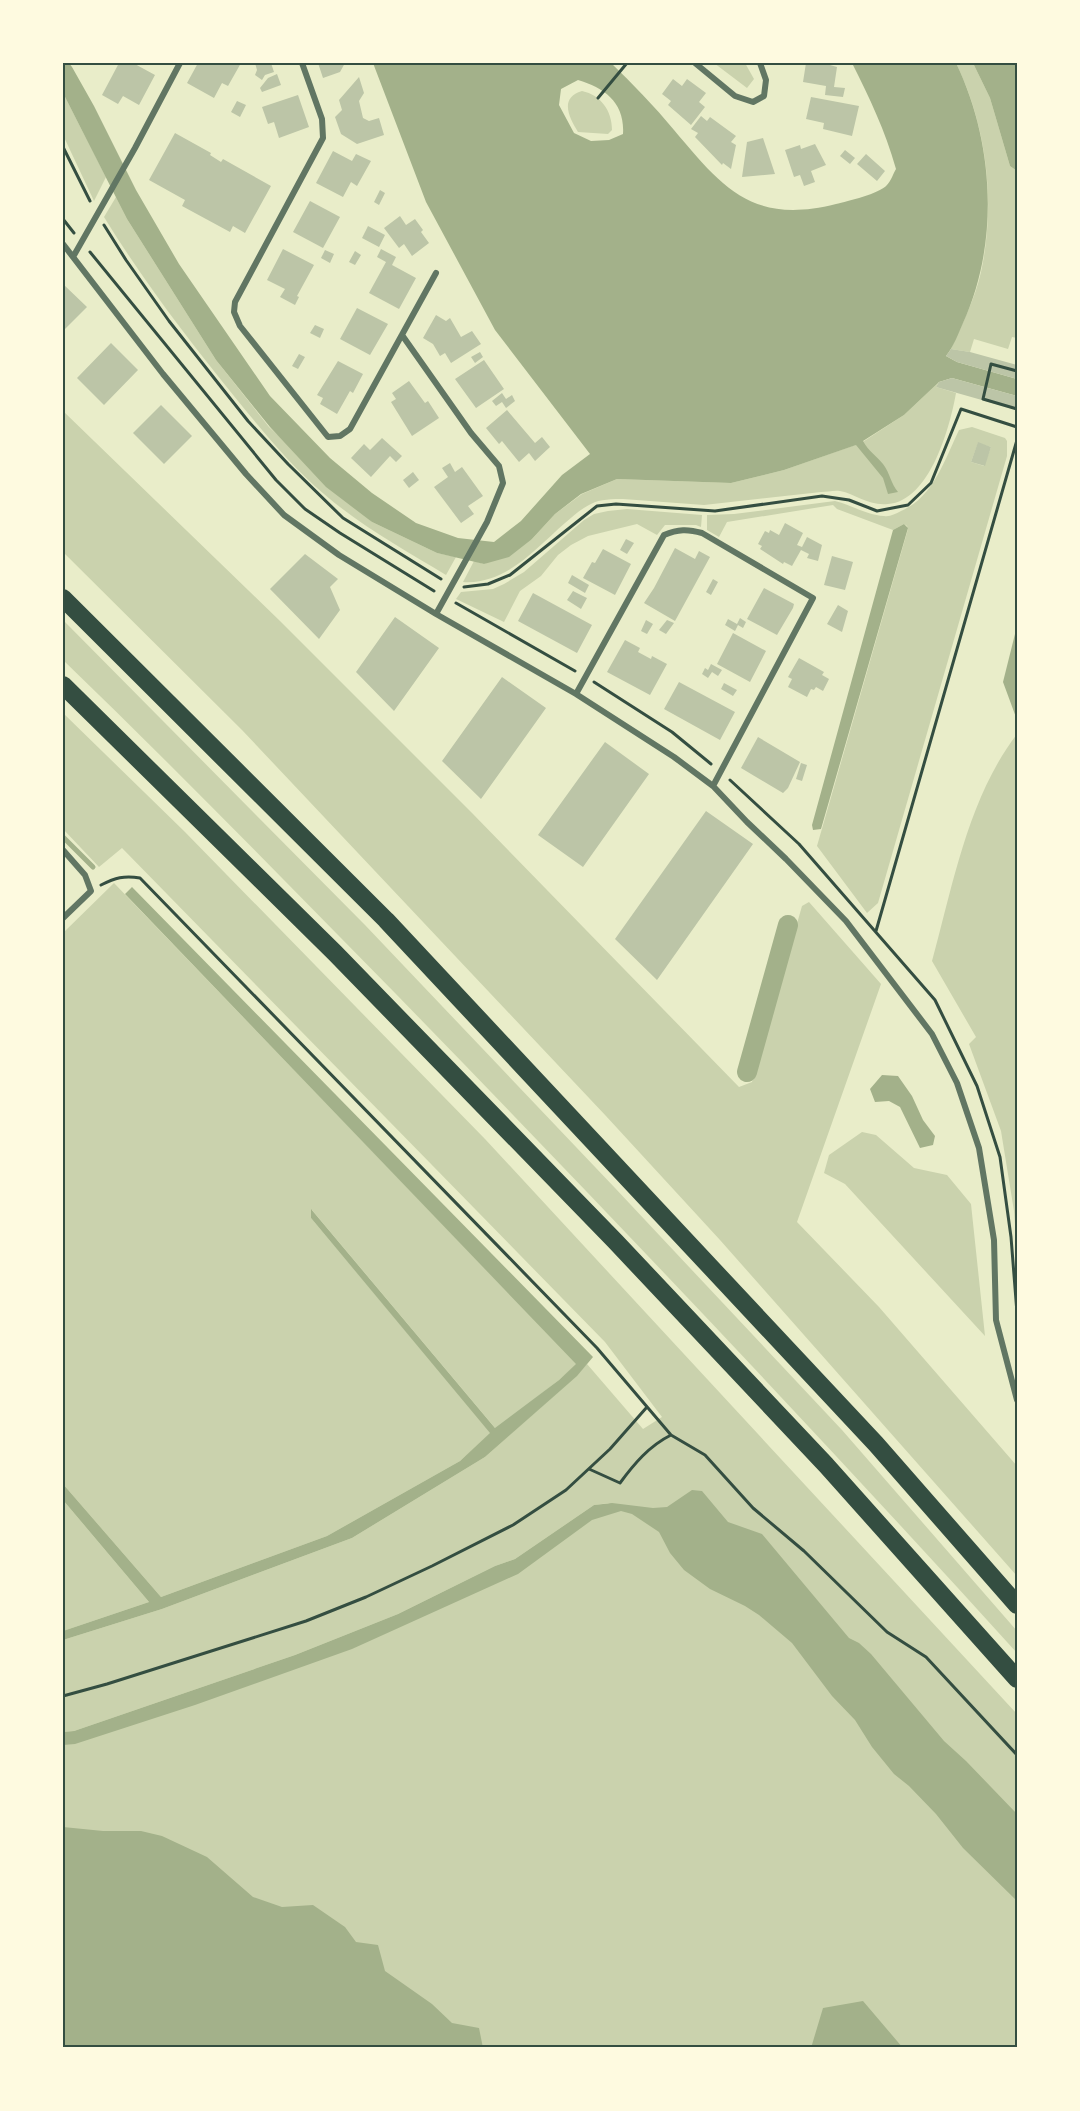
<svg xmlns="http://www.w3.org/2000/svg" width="1080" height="2111" font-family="'Space Grotesk',sans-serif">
<rect width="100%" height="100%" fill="#e9edc9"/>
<path fill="#cad2ad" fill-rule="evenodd" d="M714,63H745L754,79L747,88Z
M956,63H973L990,98L1010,166L1017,171V338L1012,337L1008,349L974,339L970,352L951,349C962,324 975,299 981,272C996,202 987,127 956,63Z
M582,91C601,95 612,111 612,130L608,134L578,132C569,117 559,98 582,91Z
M63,93L106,177L94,201L63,135Z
M116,197L127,219L216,360L269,427L372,522L437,553L456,557L446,575C405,550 361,526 324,494C292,467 265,434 238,401C190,342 144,282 104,217Z
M939,382L936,387L956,393C950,427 930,501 888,504C868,506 856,494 840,491C834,490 827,492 821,492L704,505L623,499C613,499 600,499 591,504C582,508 572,517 565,523C535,549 506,585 463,582L474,561L484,564L532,539L555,514L582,494L617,479L731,483L784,470L861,443L904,415Z
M63,411L280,621L473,814L739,1087L752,1082L802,906L809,902L881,984L797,1222L879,1307L1017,1466V1576L720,1240L606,1116L242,730L63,552Z
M972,427L1005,438L1007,441V456L878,903L867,913L817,846L908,529L907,526L904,524L893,530L837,509L833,505L727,522L719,537L707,530V515L734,514L835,501C851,505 867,515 884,516C890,517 895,514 901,511C933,498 945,459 959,430ZM978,443L991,447L984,466L971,462Z
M627,509L702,515L701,527L696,525H665L657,535L637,524L588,536L571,545L558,555L541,576L520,591L504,622L456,599L461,592L493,589L504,584L524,572L584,520L594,514L608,511Z
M63,620L365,925L615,1188L842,1430L1017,1631V1653C814,1429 606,1210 395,993C285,881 176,769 63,660Z
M63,713L185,832L485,1139L1017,1714V2048H63V1738L232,1685L494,1581L610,1503L594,1505L515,1559L495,1566L398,1614L295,1655L74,1731L63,1732V1640L162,1609L352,1538L485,1457L576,1376L587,1364L643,1429L662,1417L605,1342L122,848L99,867L63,829Z
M1017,734V1253L1014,1211L1001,1131L969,1044L976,1037L932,961C953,885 968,798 1017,734Z
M114,883L577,1364L559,1380L496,1429L312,1210L311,1218L491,1433L460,1461L327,1536L161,1597L63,1484V933Z
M862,1132L876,1135L914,1168L947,1175L971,1204L985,1336L845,1184L824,1173L829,1155Z
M63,1500L149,1602L63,1631Z"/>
<path fill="#a3b18a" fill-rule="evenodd" d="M63,63H69L72,67L94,106L136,190L179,264L270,396L330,458L372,493L416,523L458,538L494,542L521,521L562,475L590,454L495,330L426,202L373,63H611C633,84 654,106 674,130C723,188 752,225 836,204C848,201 879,194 887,185C891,181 893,174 896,169C885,130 870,99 852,63H956C994,142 1000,242 963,323C958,334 954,346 946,356L957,362L1017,379V396L952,378L939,382L904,415L863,441C869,452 876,455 883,464C890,473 891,484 898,492L888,494L883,478L856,445L784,470L731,483L617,479L581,494L555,514L532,539L509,557L484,564L437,553L372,522L326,487L270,427L216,360L127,219L63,93ZM578,80C605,88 625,103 623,134L609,140L591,141L574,133L559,105L561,89Z
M973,63H1017V171L1010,166L990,98Z
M904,524L908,528L821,829L813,830L812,825L893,530Z
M1017,626V720L1003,682Z
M132,887L593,1357L577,1376L485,1457L352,1538L162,1609L63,1640V1631L149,1602L63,1500V1484L161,1597L327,1536L460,1461L490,1433L311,1218V1209L495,1428L559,1380L576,1364L125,894Z
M882,1075L898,1076L912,1096L923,1120L935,1136L933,1145L920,1148L900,1107L889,1101L875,1102L870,1089Z
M692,1490L702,1491L728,1522L762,1534L849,1638L859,1643L871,1654L944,1741L966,1761L1017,1814V1901L963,1848L936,1814L909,1786L894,1774L872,1747L855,1720L832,1696L792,1643L759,1615L745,1606L710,1589L684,1570L670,1553L659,1532L632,1514L621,1511L592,1520L518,1574L352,1649L195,1705L75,1744L63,1745V1732L74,1731L295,1655L398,1614L495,1566L515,1559L594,1505L612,1503L653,1508L667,1507Z
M63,1827L103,1831H141L162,1836L207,1857L253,1897L282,1907L313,1905L345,1927L356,1942L378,1945L385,1971L432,2004L452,2023L479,2028L483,2048H63Z
M863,2001L903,2048H811L823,2008Z"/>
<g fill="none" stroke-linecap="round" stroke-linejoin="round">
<path stroke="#a3b18a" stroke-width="5" d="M63,837L93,867"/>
<path stroke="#a3b18a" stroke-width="20" d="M747,1072L788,925"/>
</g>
<path fill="#bcc5a7" d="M119,63H133L155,75L139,105L123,96L118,104L102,95Z
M198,63H241L228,86L222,83L214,98L187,83Z
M255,63H271L274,72L265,75L262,80L255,75L257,70Z
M318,63H345L340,72L323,78Z
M806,63H823L837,67L834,87L845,88L843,97L825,95L826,86L803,82Z
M277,74L281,85L262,92L260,88L268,78Z
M359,77L364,93L359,101L363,118L369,121L379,118L384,135L357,144L341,134L335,117L342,110L339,100Z
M673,79L682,86L687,79L706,93L699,102L705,107L691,125L668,105L671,101L662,94Z
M298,95L309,127L279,138L274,122L268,124L262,107Z
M811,97L859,106L852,136L823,129L824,123L806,119Z
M237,101L246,105L240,117L231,112Z
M701,116L707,121L710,117L736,136L731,142L736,145L731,169L723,163L722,165L695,137L698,133L691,129Z
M175,133L211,153L210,155L221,162L223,159L271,186L245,233L233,226L230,232L182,206L185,200L149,180Z
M763,138L775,174L742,177L747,142Z
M815,144L826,165L811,171L815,182L804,186L800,175L794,177L785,150L800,145L801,149Z
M845,150L855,158L850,164L840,156Z
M333,151L352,161L356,154L371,161L357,186L351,182L343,197L316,183Z
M866,154L885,171L877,181L857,164Z
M380,190L385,193L379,205L374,202Z
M310,201L340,217L323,248L293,232Z
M400,216L406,225L415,219L423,230L421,232L429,243L412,256L404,244L399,248L384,228Z
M368,226L385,235L379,247L362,238Z
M283,249L314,265L297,296L299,297L295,305L280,297L285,289L267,280Z
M381,249L396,257L392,265L416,278L399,309L369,293L386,262L377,257Z
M325,250L334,254L330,263L321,258Z
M355,251L361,255L355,265L349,262Z
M63,284L87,307L63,331Z
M357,308L388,324L370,355L340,339Z
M436,315L446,321L450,318L461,337L472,331L481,344L451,363L445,353L440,356L433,344L423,338Z
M315,325L324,329L320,338L310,333Z
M111,343L138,370L104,405L77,378Z
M951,349L970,352L1017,365V379L957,362L946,356Z
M480,352L483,357L475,363L471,357Z
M299,354L305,357L298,369L292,366Z
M484,360L504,389L476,408L455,379Z
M338,361L363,374L353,393L350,391L337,414L320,404L323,398L317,395Z
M952,378L1017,396V410L936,387L939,382Z
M409,381L425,403L428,401L439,418L412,436L391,402L396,399L392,393Z
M502,393L506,399L512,395L515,401L506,408L502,402L496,406L492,401Z
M161,405L192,436L164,464L133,433Z
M507,410L535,443L542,437L550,447L535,461L529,453L519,462L502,441L499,444L486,428Z
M382,438L402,456L396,462L390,456L371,477L351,458L364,444L370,450Z
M978,442L991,447L985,466L971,462Z
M450,463L455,472L462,467L483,496L468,506L474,514L461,523L434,487L448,477L442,468Z
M413,472L419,480L409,488L403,480Z
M785,523L803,533L797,545L802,547L807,537L822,545L818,561L807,558L809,554L801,550L792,566L784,562L783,564L760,549L762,546L758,544L765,531L769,533L770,530L779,535Z
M626,539L634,543L627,554L620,550Z
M675,548L695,559L699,551L710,557L675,621L644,603L654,588Z
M603,549L631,564L615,595L583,578L592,562L595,563Z
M305,554L338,579L330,587L340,610L319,639L270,589Z
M832,556L853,562L845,590L824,585Z
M572,575L589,585L585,593L568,583Z
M713,579L718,582L711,595L706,592Z
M764,588L794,604L793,608L777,635L747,619Z
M573,591L587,598L581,609L567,600Z
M533,593L592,625L577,653L518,621Z
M838,605L848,611L842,632L827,624Z
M395,617L439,648L394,711L356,672Z
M740,618L746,622L743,628L738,625L735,631L725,625L728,619L737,624Z
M646,620L653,624L647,634L641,631Z
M667,620L674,623L666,634L659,630Z
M733,633L766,651L750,682L717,664Z
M625,640L640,648L638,652L651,659L652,656L667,664L650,695L607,672Z
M799,658L824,672L822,675L829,679L823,691L816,687L814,690L811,689L807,697L788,687L792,679L788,677Z
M711,664L722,670L718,676L712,672L708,678L702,674L705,668L708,670Z
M502,677L546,708L481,799L442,761Z
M679,682L735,712L720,740L664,709Z
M724,683L737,690L733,696L721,689Z
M758,737L800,762L788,788L783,793L741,768Z
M605,742L649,774L583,867L538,835Z
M801,763L807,765L802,781L796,779Z
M706,811L753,844L657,980L615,939Z"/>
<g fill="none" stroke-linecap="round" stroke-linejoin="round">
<path stroke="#344e41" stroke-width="3" d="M598,98L627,63
M63,147L90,201
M63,219L74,233
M104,225L126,260L169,321L248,421L288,464L343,518L441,579
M90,252L276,480L305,509L340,533L434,591
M1017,371L991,364L983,399L1017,409
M464,587L488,584L510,575L597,506L616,504L715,511L822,496L849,500L877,511L908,505L931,483L961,409L1017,427
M456,603L575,671
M594,682L672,732L711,764
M730,780L799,844L935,1000L977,1086L1000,1157L1011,1237L1017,1313
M101,885C115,878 124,875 140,878L597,1348L671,1435L705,1455L753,1508L804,1551L887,1632L926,1657L1017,1755
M876,931L1017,440
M589,1469L620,1483C634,1464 649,1446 671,1435
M63,1696L107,1684L306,1621L366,1597L432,1566L513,1525L566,1490L610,1449L647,1407"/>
<path stroke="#617663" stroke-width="6" d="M302,63L322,119L323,138L235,302L234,312L240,326L328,437L340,436L350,429L436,273
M695,63L735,96L753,102L764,96L766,80L760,63
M63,244L163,374L246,474L284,515L339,555L436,614L576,694L674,757L713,786L747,822L786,859L846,921L932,1034L957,1083L979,1148L994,1240L996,1320L1017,1400
M73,257L135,148L180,63
M402,335L471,433L499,466L503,483L487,522L436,614
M576,694L664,535C678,529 688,529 702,533L813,598L713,786
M63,850L85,875L91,891L63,918"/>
<path stroke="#344e41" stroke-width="18" d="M63,598L386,920L876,1444L1017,1605
M63,685L335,953L615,1241L826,1465L1017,1679"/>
</g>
<rect width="1080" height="2111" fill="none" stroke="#fefae0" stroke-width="129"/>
<rect x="64" y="64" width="952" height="1982" fill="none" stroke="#344e41" stroke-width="2"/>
</svg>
